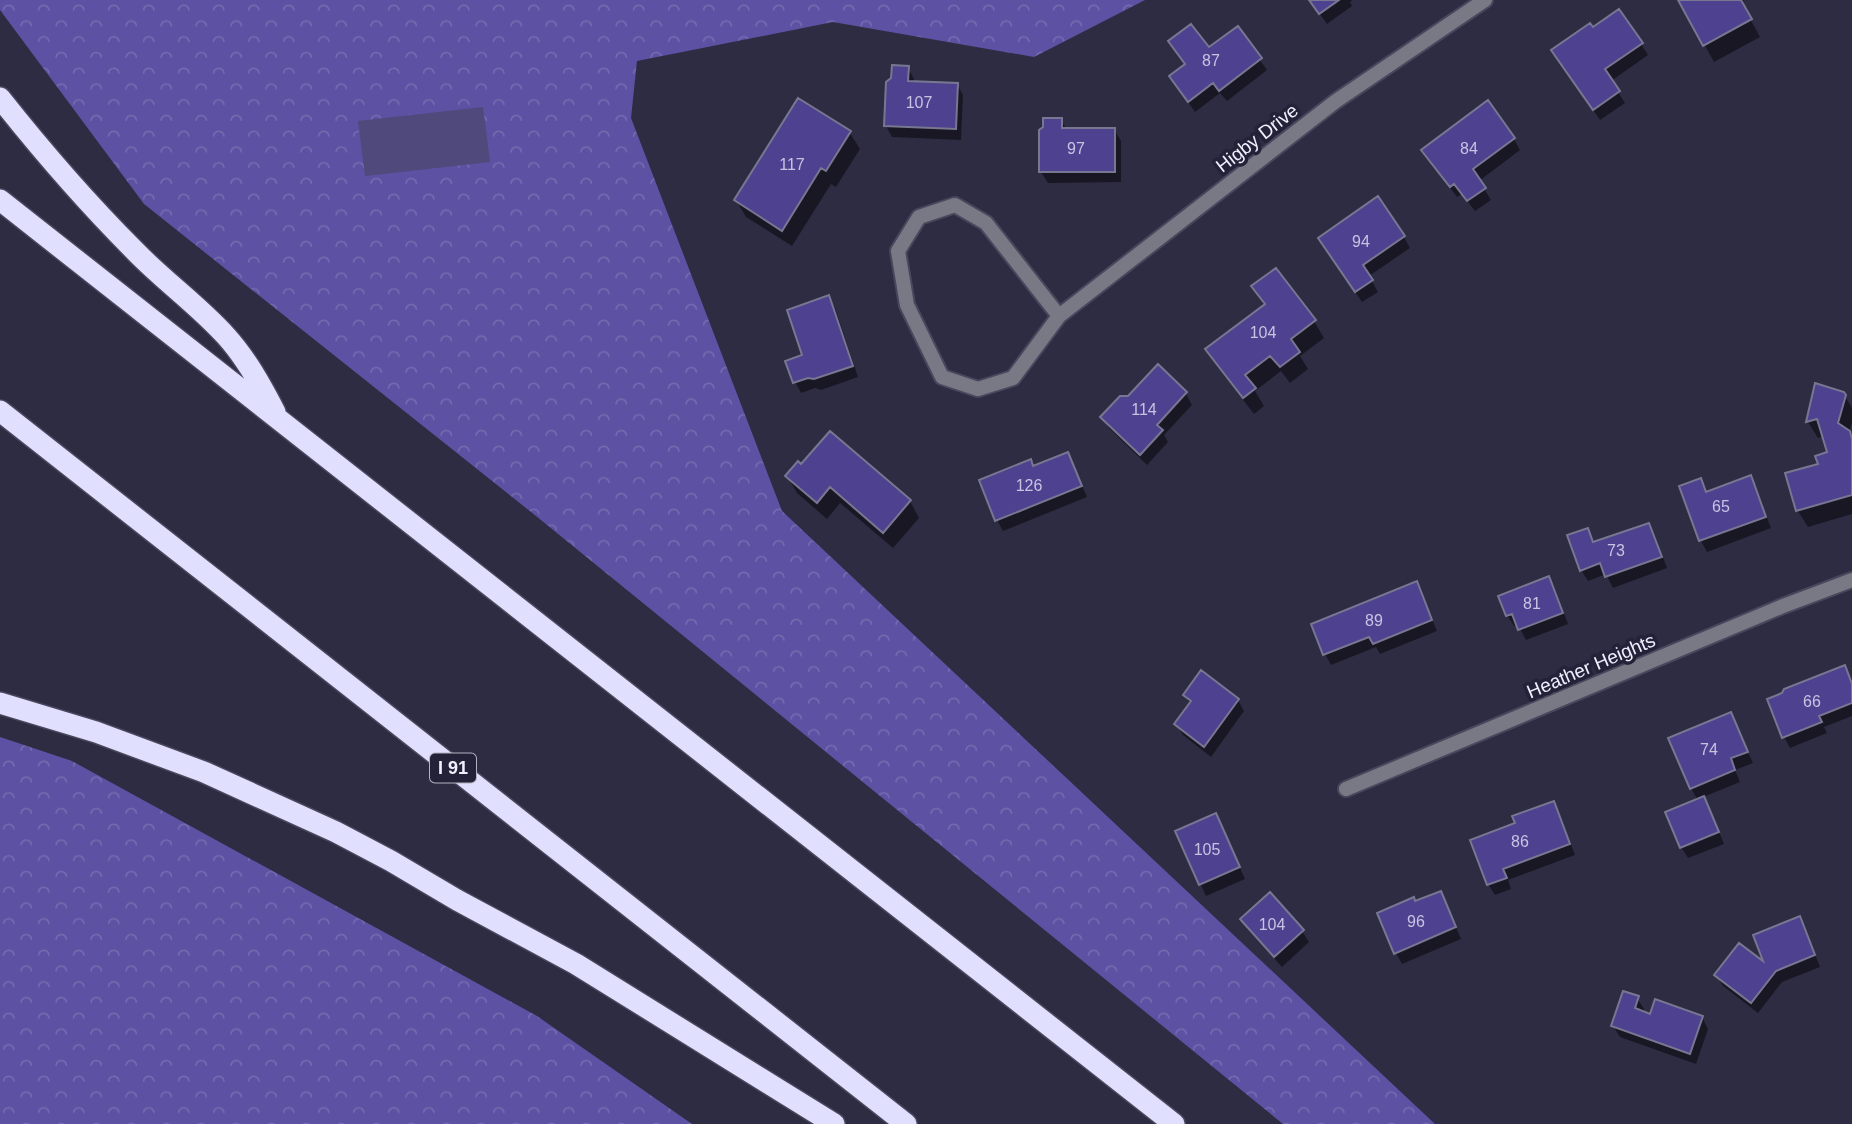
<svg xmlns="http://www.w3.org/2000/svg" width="1852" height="1124" font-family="Arial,sans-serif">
<defs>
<pattern id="forest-crowns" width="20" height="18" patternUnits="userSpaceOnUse" patternTransform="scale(1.75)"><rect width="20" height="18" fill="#5c51a2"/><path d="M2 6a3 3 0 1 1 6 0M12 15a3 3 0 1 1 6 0" fill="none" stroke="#746ab0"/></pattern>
</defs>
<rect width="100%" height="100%" fill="#2e2c43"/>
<path fill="url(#forest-crowns)" d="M0,0H1145L1034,57L833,22L637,61L631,118L782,511L1435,1124H1283L536,516L144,204L0,10Z
M0,737L72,761L537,1016L692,1124H0Z"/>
<path fill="#4f497c" d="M483,107L490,162L365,176L358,121Z"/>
<path fill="#0007" d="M1310,0H1353L1350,2L1352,6L1327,24Z
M1680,0H1745L1741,2L1760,37L1714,62Z
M1237,28L1267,70L1227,101L1220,93L1195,112L1178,88L1186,65L1170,42L1208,50Z
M1592,30L1641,44L1648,55L1611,81L1625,103L1600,120L1560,61Z
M908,68L914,79V83L957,84L963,95L961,140L892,137L886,126Z
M799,100L850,133L860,149L836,187L831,184L792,246L746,217L736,200Z
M1061,120L1067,130L1114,129L1121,141V182L1048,183L1041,172Z
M1514,139L1520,150L1479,181L1491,200L1475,211L1462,194L1457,197L1430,161Z
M1404,237L1410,248L1369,276L1378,292L1362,302L1326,249Z
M1253,287L1314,321L1324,338L1300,356L1308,369L1290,383L1281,371L1255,391L1264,406L1254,414L1217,366L1208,350L1265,306Z
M828,297L835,308L858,377L821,390L815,388L801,393L795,382Z
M1158,367L1186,394L1192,405L1164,435L1168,442L1147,465L1109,428L1102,417L1129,398Z
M1817,385L1843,393L1852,408V422L1849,433L1852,438V514L1808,527L1798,511L1788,474L1820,465L1829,454L1824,436L1818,438L1808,422Z
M1068,454L1087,497L1003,531L997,520L1033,467Z
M787,476L910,501L919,518L893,548L840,503L827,519L797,493Z
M1750,478L1756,489L1771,528L1707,552L1701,541L1682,487L1700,480L1707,493Z
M1649,525L1655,536L1667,568L1613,588L1606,574L1588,581L1581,570L1587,530L1594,544Z
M1549,578L1555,589L1568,624L1526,640L1518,625L1514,626L1507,615Z
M1422,595L1437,631L1380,654L1376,647L1331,665L1325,654L1313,625Z
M1844,667L1852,683V716L1824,727L1827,733L1790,748L1784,737Z
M1185,695L1238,700L1244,711L1211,757L1183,735L1176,724L1190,704Z
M1730,714L1753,763L1735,770L1740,782L1703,797L1710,810L1724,844L1688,858L1681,847L1698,801L1691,788L1671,739Z
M1553,803L1559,814L1575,855L1508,880L1511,889L1495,895L1488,884L1517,824Z
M1221,826L1245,879L1206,896L1177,832Z
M1415,903L1446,904L1461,939L1402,964L1396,953Z
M1242,919L1302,931L1309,942L1282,967L1249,930Z
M1799,919L1805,930L1820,967L1782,982L1758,1013L1723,986L1716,975L1767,966Z
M1637,998L1644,1009L1643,1013L1652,1016L1702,1017L1708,1029L1696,1064L1620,1037L1613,1026Z"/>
<path fill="#4e4190" stroke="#787791" stroke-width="2" d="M1309,0H1339L1319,14Z
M1678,0H1741L1752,19L1703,46Z
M1619,9L1643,43L1605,69L1620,91L1593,110L1551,50L1590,23L1593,27Z
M1191,24L1209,47L1238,26L1262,58L1219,91L1213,83L1188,102L1169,76L1185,64L1168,41Z
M892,65L909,66L908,81L958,83L956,129L884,126L886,82L891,78Z
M798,98L851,131L826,171L821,168L782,231L734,200Z
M1488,100L1515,138L1473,169L1486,188L1467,201L1454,184L1450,187L1421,150Z
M1043,118H1062V128H1115V172H1039V130L1043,127Z
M1378,196L1405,236L1363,265L1373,280L1355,292L1318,238Z
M1276,268L1316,320L1291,339L1300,352L1280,367L1270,356L1245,375L1256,388L1243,398L1205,349L1265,304L1251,286Z
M829,295L853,366L814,379L808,378L793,383L785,361L802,355L787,310Z
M1158,364L1187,392L1157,425L1163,430L1140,455L1100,417L1120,396H1128Z
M1815,383L1844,392L1846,395L1838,423L1850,431L1852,439V495L1796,511L1785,473L1818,464L1815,456L1827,452L1817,419L1806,422Z
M830,431L911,500L883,533L830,487L817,503L785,476L798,461L801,464Z
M1068,452L1082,486L995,521L979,480L1031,459L1033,466Z
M1751,475L1766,517L1699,541L1679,486L1701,478L1706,492Z
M1649,523L1662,557L1605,577L1600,563L1580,571L1567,535L1588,528L1593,542Z
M1549,576L1563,613L1518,630L1512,614L1506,616L1498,596Z
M1417,581L1432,620L1373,644L1369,637L1323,655L1311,624Z
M1845,665L1852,684V703L1819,716L1822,722L1782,738L1767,699L1782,693L1784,689Z
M1201,670L1239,699L1204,747L1174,724L1191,701L1183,695Z
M1731,712L1748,752L1731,758L1735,770L1690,789L1668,738Z
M1704,796L1719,832L1680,848L1665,812Z
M1554,801L1570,844L1503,869L1507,878L1487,885L1470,840L1515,823L1512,816Z
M1216,813L1240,867L1199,885L1175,831Z
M1441,891L1456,927L1394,954L1377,913L1414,897L1415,901Z
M1270,892L1304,930L1274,957L1240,919Z
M1800,916L1815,955L1776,971L1751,1003L1714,975L1739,943L1763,961L1753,935Z
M1623,991L1639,996L1635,1008L1650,1014L1655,999L1703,1016L1690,1054L1611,1026Z"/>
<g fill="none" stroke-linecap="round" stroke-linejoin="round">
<defs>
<path id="minor" d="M1059,316L986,223L955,205L919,217L898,251L907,305L942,377L978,389L1013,378L1059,316L1336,101L1485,0
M1346,789L1783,606L1852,580"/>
<path id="motorway" d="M0,98C42,151 87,203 135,251C164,281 198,305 226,336C246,358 261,385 275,412
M0,200L1174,1124
M0,411L906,1124
M0,703L96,732L204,772L336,832L391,861L457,900L576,964L834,1124"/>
</defs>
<use href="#minor" stroke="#49475d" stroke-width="18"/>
<use href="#motorway" stroke="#49475d" stroke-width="24"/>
<use href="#minor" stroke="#797985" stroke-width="14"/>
<use href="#motorway" stroke="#e0dffd" stroke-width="21"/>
</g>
<g text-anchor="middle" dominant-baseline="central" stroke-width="7" stroke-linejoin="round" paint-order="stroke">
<g font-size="16" fill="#c7c4e2">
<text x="1211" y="60">87</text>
<text x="919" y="102">107</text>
<text x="1076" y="148">97</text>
<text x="1469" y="148">84</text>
<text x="792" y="164">117</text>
<text x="1361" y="241">94</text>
<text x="1263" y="332">104</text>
<text x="1144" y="409">114</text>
<text x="1029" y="485">126</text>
<text x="1721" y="506">65</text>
<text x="1616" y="550">73</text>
<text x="1532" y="603">81</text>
<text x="1374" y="620">89</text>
<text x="1812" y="701">66</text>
<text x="1709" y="749">74</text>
<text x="1520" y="841">86</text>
<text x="1207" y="849">105</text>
<text x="1416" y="921">96</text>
<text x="1272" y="924">104</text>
</g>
<rect fill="#242238" stroke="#b2b2c2" stroke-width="2" x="430" y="753.5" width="46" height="29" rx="5"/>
<g font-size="18" font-weight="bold" fill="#efeffd">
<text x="453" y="768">I 91</text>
</g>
<g font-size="19" fill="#efeffd" stroke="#242238">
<text transform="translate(1257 138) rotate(-38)">Higby Drive</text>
<text transform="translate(1591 666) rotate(-23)">Heather Heights</text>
</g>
</g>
</svg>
